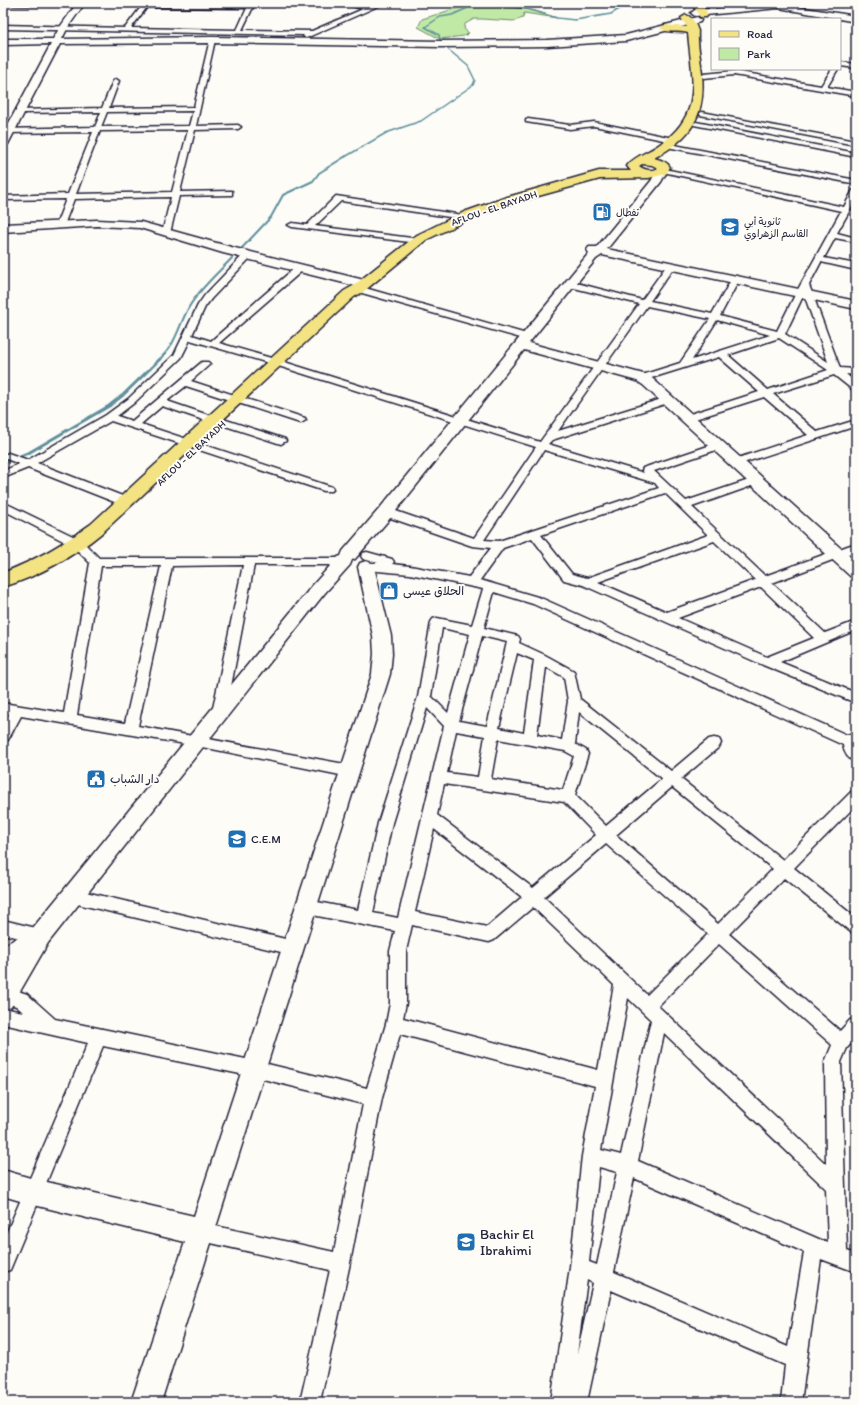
<svg xmlns="http://www.w3.org/2000/svg" width="859" height="1405" font-family="Itim,'Playpen Sans Arabic',sans-serif">
<rect width="100%" height="100%" fill="#fdfcf7"/>
<filter id="ink" filterUnits="userSpaceOnUse"><feTurbulence type="fractalNoise" baseFrequency=".025" numOctaves="2"/><feDisplacementMap in="SourceGraphic" scale="8" xChannelSelector="R" yChannelSelector="G"/><feConvolveMatrix kernelMatrix="1 2 1 2 8 2 1 2 1" color-interpolation-filters="sRGB"/></filter>
<g filter="url(#ink)">
<path fill="#c0e9a5" stroke="#718670" d="M480,3C512,3 528,8 557,18L524,13L523,18L514,21L482,19H474L465,24L464,29L469,33L464,36L440,39L418,27L422,19C442,13 460,6 480,3Z"/>
<g fill="none" stroke-linecap="round" stroke-linejoin="round">
<path stroke="#5e8f9c" stroke-width="1.5" d="M440,39L439,35L425,27L440,17L452,15L472,6L488,4L526,9L557,18L575,20L611,14L621,8L623,3
M345,157L386,133L421,121L473,85L475,80L468,66L444,46"/>
<path stroke="#5e8f9c" stroke-width="2" d="M241,249L271,217L283,195L313,181L319,173L346,156
M159,360C177,343 178,327 189,307C199,289 218,273 232,258"/>
<path stroke="#5e8f9c" stroke-width="3" d="M3,463L30,452L109,406L123,395L160,359"/>
<defs>
<path id="street" d="M10,3H76L77,4L74,6L13,5Z
M144,3L249,4L255,3L242,30L312,31L363,9L341,3C349,3 363,8 368,7C374,6 378,3 385,3L306,38L303,36L304,35L3,29V25L125,28ZM147,7L247,8L237,30L131,28Z
M709,3H715V10L709,14H705V12L709,9Z
M210,39L215,40L196,126L238,125L241,127L238,129L195,130L180,192L229,191H232V195L179,196L170,233L166,235L162,233L171,197L74,199L64,225L60,227L56,225L66,199L3,200V196L68,194L93,132L3,133V129L95,127L101,112L20,113L17,111L18,110L102,108L113,81L116,79L119,81L109,108L194,107ZM193,111L189,126L101,127L107,112ZM188,130L172,192L76,194L100,131Z
M840,62L856,64V68L840,66Z
M832,69H838L827,87L856,92V96L734,75L704,78L701,76L704,74L734,71L821,86Z
M702,112L850,140L854,142L850,144L700,115V113Z
M528,119L570,125L594,122L673,138L677,140L673,142L594,126L570,129L526,122V120Z
M696,122L856,153V157L694,125L693,124Z
M664,143L856,180V184L667,147H664Z
M660,168L844,207L853,190H856V199L837,233L856,238V242L835,238L824,258L856,264V270L821,262L809,285L840,368L856,369V375L846,374L856,383V391L853,390L834,375L773,394L817,432L856,420V426L740,464H732L731,462L732,460L808,435L764,397L692,420H684L683,418L684,416L759,392L719,357L645,380H639L637,378L639,376L680,363L710,319L647,306L558,431L665,398H671L673,400L671,402L552,440L548,444L644,473L642,470L643,468L714,444H722L723,446L722,448L654,471L686,501L752,479H760L761,481L760,483L692,507L765,576L856,543V551L772,583L825,633L856,621V630L780,662L856,693V703L763,665L583,585L564,580L532,538L503,548L480,580L541,598L847,735L856,732V762C848,759 844,753 843,745L533,604L494,592L484,628L518,636L520,639L519,643L545,655L574,671L580,699L671,771L709,739L714,738L719,739L721,743L719,747L681,779L783,860L851,792L856,790V805L794,868L856,918V934L851,932L784,878L729,934L840,1031L850,1020L856,1018V1038L847,1048L841,1062L847,1251L856,1254V1272L821,1259L801,1402H781L785,1365L611,1290L587,1402H551L570,1267L582,1156L595,1086L400,1034L382,1098L350,1263L320,1402H300L330,1270L202,1241L195,1239L193,1232L195,1225L202,1223L334,1252L363,1104L255,1077L103,1046L10,1270L3,1272V1241L88,1043L3,1024V1008L23,1012L16,1006L3,1002V986L27,994L55,1019L255,1061L367,1088L386,1024L390,1003V951L395,931L307,914L302,912L299,907L302,902L307,900L358,910L378,823L418,697L431,622L433,619L437,618L472,625L483,589L410,574L367,570L363,569L361,566L363,563H378L363,559L361,556L363,553L367,552L392,559L394,562L392,564L410,566L469,577L491,548L472,546L382,515L381,512L382,509H390L474,538L536,447L272,364L190,340L181,358L134,403L117,416L132,421L202,362H208L210,364L208,366L191,381L305,418L306,420L301,423L297,422L186,386L167,401L217,418L218,420L217,422H209L162,406L141,424L332,487L333,489L332,491H324L111,421L37,463L130,499L131,502L130,505H122L28,468L3,478V471L19,464L4,458L3,456L8,453L28,460L106,415L128,399L174,355L198,305L205,295L245,253H251L252,255L251,257L211,299L205,307L192,335L211,341L297,266H303L304,268L303,270L219,343L278,360L540,442L639,304L566,286L565,284L566,282L569,281L642,300L667,265L670,264L674,267L650,301L712,314L731,280L735,277L739,280L720,316L777,331L796,293L841,211L663,172H660ZM804,294L828,362L785,334ZM717,320L770,335L692,360ZM779,338L828,370L768,390L728,355ZM544,450L655,483L659,488L499,541L484,540ZM665,493L708,535L587,578L572,574L541,535ZM714,541L755,580L667,612L598,582ZM761,587L814,638L767,657L678,618ZM442,628L470,634L448,713L431,696ZM482,636L507,642L487,726L459,721ZM517,653L534,660L524,733L499,728ZM546,667L564,677L568,701L562,740L537,735ZM427,708L444,726L398,918L373,913L392,823ZM579,712L662,779L606,826L575,795L588,754L586,750L575,744ZM456,731L485,736L478,777L447,773ZM498,739L565,751L574,756L563,790L491,779ZM444,784L564,802L596,835L533,888L437,815ZM672,787L773,869L718,924L616,835ZM434,829L522,897L487,927L415,912ZM606,844L708,934L647,995L544,897ZM533,907L614,985L598,1070L403,1018L406,1003V951L412,925L489,942L494,940ZM719,944L832,1045L825,1062L826,1164L658,1006ZM628,998L651,1020L621,1155L601,1150ZM664,1033L826,1189L828,1243L638,1161ZM599,1167L617,1172L597,1265L589,1262ZM634,1178L804,1252L788,1347L614,1272ZM587,1280L593,1283L577,1354Z
M336,196L463,215L467,217L463,219L341,201L315,226L420,239L421,241L417,243L292,227L288,225L292,223L307,225Z
M358,286L530,335L532,337L530,339H524L355,291L354,289L355,287Z
M223,419L285,439L286,441L281,444L219,424L218,422L219,420Z
M3,502L81,540L99,558H349L351,561L349,564L345,565H254L226,713L224,717L219,718L214,717L212,713L243,565L172,566L138,726L350,765L355,767L357,771L355,775L350,777L197,746L21,716L8,740L3,741V724L9,714L3,713V703L64,713L90,563L73,546L3,510ZM101,566H161L125,723L77,715Z
M73,889L294,941L300,943L302,948L300,953L294,955L73,903L68,901L65,896L68,891Z
M3,920L40,929L45,931L48,936L45,941L40,943L3,934Z"/>
<path id="secondary" d="M77,3H85L68,27L62,39L212,37L441,41L547,40L626,35L697,17L701,20L700,22L626,41L547,46L441,47L212,43L60,44L8,144L3,147V134L51,44L3,45V39H53L60,27Z
M779,4L856,16V22L779,8L695,16L691,13L695,10Z
M662,168L667,171L661,182L607,249L856,301V309L602,255L596,259L529,343L647,375L653,379L856,562V578L850,576L643,385L637,381L524,350L392,516L355,559L352,560L350,565L324,594L48,943L11,1007L3,1010V977L6,972L3,973V946L32,929L312,586L338,557L341,556L343,551L380,508L589,253L587,250L589,247H597L651,181L658,169Z
M97,220L141,222L231,247L368,281L370,284L368,287L364,288L223,253L140,228L97,226L3,232V224Z
M366,561L372,563L374,567L391,636L392,654L390,674L161,1402H131L185,1242L34,1205L3,1196V1170L34,1179L194,1216L372,674L374,654L373,636L358,567L360,563Z"/>
<path id="primary" d="M692,3H702L708,15L706,17H700Z
M686,15C693,17 696,25 698,31C697,45 701,60 702,74C706,116 691,138 654,158C661,160 666,161 670,167L666,174L649,178L600,179L513,203L473,217L426,240L363,292L354,297L103,532C74,556 39,576 3,587V573C35,560 64,544 91,524L344,291L353,286L417,235L464,212L504,198L599,171H631L627,166C634,156 650,152 660,144C704,114 692,79 688,33C680,30 666,34 660,28L665,25L687,27L681,18ZM642,164L652,165L658,168C652,172 644,170 639,166Z"/>
</defs>
<use href="#street" stroke="#22223b" stroke-width="3"/>
<use href="#secondary" stroke="#22223b" stroke-width="3"/>
<use href="#primary" stroke="#22223b" stroke-width="3"/>
<use href="#street" fill="#fdfcf7" fill-rule="evenodd"/>
<use href="#secondary" fill="#fdfcf7" fill-rule="evenodd"/>
<use href="#primary" fill="#f4e382" fill-rule="evenodd"/>
</g>
</g>
<defs>
<symbol id="fuel-square" viewBox="-11 -11 22 22"><rect x="-9" y="-9" width="18" height="18" rx="4" fill="#1f6fb2" stroke="#fdfcf7"/><path d="M-5.5-6h7V0h2V4h1.3V-2.5L3-4.5l.8-.8L6-3V5H2.5V1h-1V6h-7ZM-4.2-4.7v3.2H.2V-4.7Z" fill="#fff"/></symbol>
<symbol id="school-square" viewBox="-11 -11 22 22"><rect x="-9" y="-9" width="18" height="18" rx="4" fill="#1f6fb2" stroke="#fdfcf7"/><path d="M0-5L7-2L0 1L-7-2ZM-4 1L0 2.5L4 1V4Q0 6-4 4Z" fill="#fff"/></symbol>
<symbol id="shop-square" viewBox="-11 -11 22 22"><rect x="-9" y="-9" width="18" height="18" rx="4" fill="#1f6fb2" stroke="#fdfcf7"/><path d="M-5-2.5h2.3a2.7 3.5 0 0 1 5.4 0H5L5.5 6h-11ZM-1.5-2.5h3a1.5 2.3 0 0 0-3 0Z" fill="#fff"/></symbol>
<symbol id="civic-square" viewBox="-11 -11 22 22"><rect x="-9" y="-9" width="18" height="18" rx="4" fill="#1f6fb2" stroke="#fdfcf7"/><path d="M-.6-6.5H3V-4.5H.6V-3L4-1V1h2V6H-6V1h2V-1L-.6-3ZM-1.2 2.5V6h2.4V2.5Z" fill="#fff"/></symbol>
</defs>
<g fill-rule="evenodd">
<use href="#fuel-square" x="591" y="201" width="22" height="22"/>
<use href="#school-square" x="719" y="216" width="22" height="22"/>
<use href="#shop-square" x="378" y="580" width="22" height="22"/>
<use href="#civic-square" x="85" y="768" width="22" height="22"/>
<use href="#school-square" x="226" y="828" width="22" height="22"/>
<use href="#school-square" x="455" y="1231" width="22" height="22"/>
</g>
<g text-anchor="middle" dominant-baseline="central" stroke-width="4" stroke-linejoin="round" paint-order="stroke">
<g font-size="10" fill="#22223b" stroke="#fdfcf7">
<text transform="translate(494 208) rotate(-19)">AFLOU - EL BAYADH</text>
<text transform="translate(191 453) rotate(-43)">AFLOU - EL BAYADH</text>
</g>
<g font-size="10" fill="#22223b" stroke="#fdfcf7" text-anchor="start">
<text x="616" y="212">نفطال</text>
<text x="744" y="221">ثانوية أبي<tspan x="744" dy="12">القاسم الزهراوي</tspan></text>
</g>
<g font-size="12" fill="#22223b" stroke="#fdfcf7" text-anchor="start">
<text x="403" y="591">الحلاق عيسى</text>
<text x="110" y="779">دار الشباب</text>
<text x="251" y="839">C.E.M</text>
</g>
<g font-size="14" fill="#22223b" stroke="#fdfcf7" text-anchor="start">
<text x="480" y="1234">Bachir El<tspan x="480" dy="16">Ibrahimi</tspan></text>
</g>
</g>
<rect width="859" height="1405" fill="none" stroke="#fdfcf7" stroke-width="16"/>
<rect x="8" y="8" width="843" height="1389" fill="none" stroke="#22223b" stroke-width="1.5" filter="url(#ink)"/>
<rect x="711" y="18" width="130" height="52" fill="#fdfcf7" stroke="#a5a5ac"/>
<rect x="719" y="31" width="20" height="6" fill="#f4e382" stroke="#a5a5ac"/>
<text x="747" y="38" font-size="12" fill="#22223b">Road</text>
<rect x="719" y="48" width="20" height="12" fill="#c0e9a5" stroke="#a5a5ac"/>
<text x="747" y="58" font-size="12" fill="#22223b">Park</text>
</svg>
